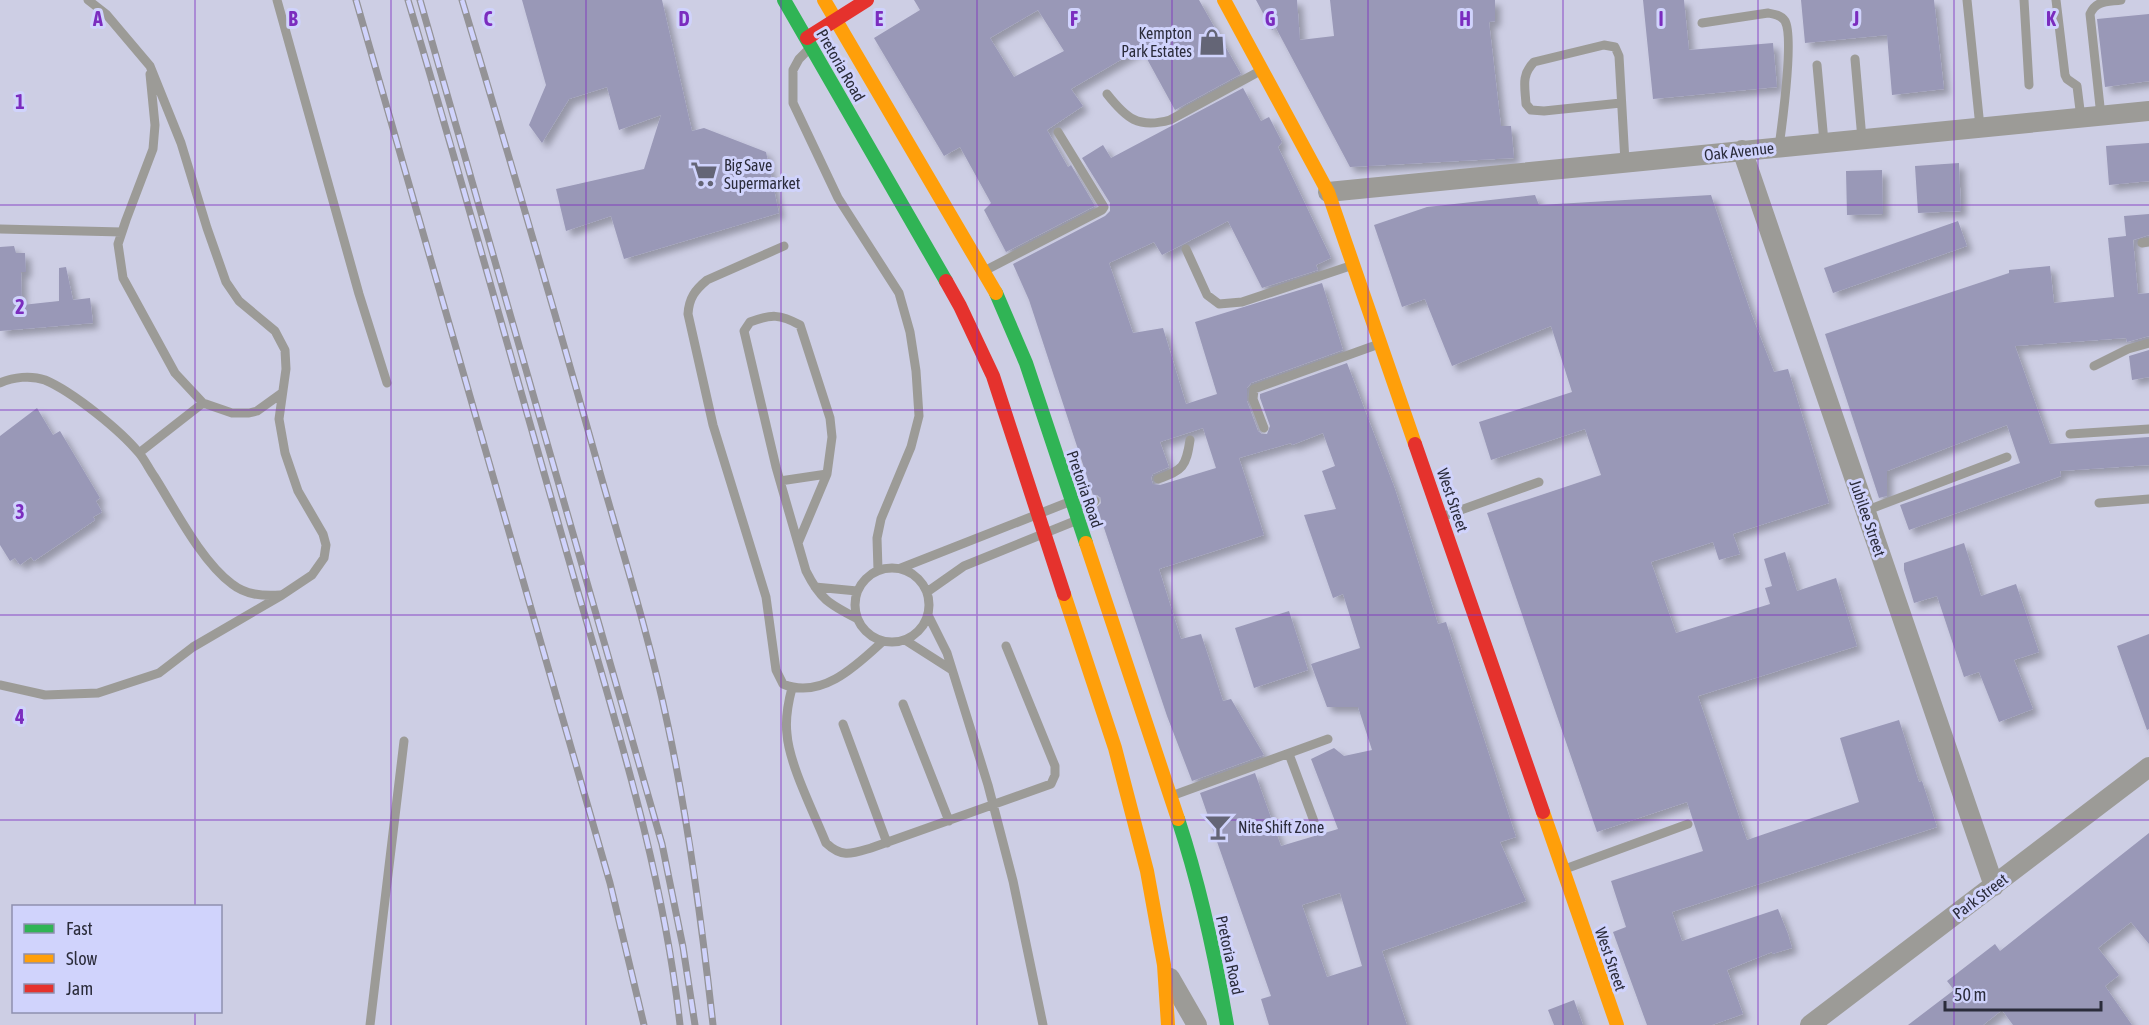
<svg xmlns="http://www.w3.org/2000/svg" width="2149" height="1025" font-family="'Asap Condensed',sans-serif">
<defs>
<filter id="shadow"><feDropShadow dx="5.5" dy="5.5" stdDeviation="3" flood-color="#0004"/></filter>
</defs>
<rect width="100%" height="100%" fill="#cdcee4"/>
<path fill="#9998b7" fill-rule="evenodd" filter="url(#shadow)" d="M522,0H662L692,131L704,128L766,152L779,213L624,259L611,216L566,231L556,189L644,169L661,115L619,130L607,87L569,99L542,143L529,125L546,85Z
M914,0H1199L1241,74L1175,110L1141,48L1071,89L1083,106L1047,130L1068,167L1071,165L1095,206L1006,252L984,210L991,203L960,147L944,156L874,38L920,10ZM1038,10L1064,51L1014,77L990,38Z
M1256,0H1297L1300,40L1334,36L1330,0H1495V21L1489,22L1501,126H1511L1514,158L1350,167L1276,28L1272,30Z
M1643,0H1684L1689,50L1773,43L1777,87L1653,99Z
M1801,0H1934L1944,89L1892,95L1887,35L1805,43Z
M2149,14V81L2105,87L2097,19Z
M1243,88L1261,121L1269,117L1282,142L1278,147L1331,258L1316,265L1318,270L1262,288L1228,221L1162,255L1154,242L1109,263L1133,333L1163,328L1186,404L1217,394L1195,322L1322,283L1343,350L1251,383L1247,388V401L1258,431L1262,434H1267L1270,426L1260,398V394L1347,363L1395,489L1438,624L1446,622L1516,837L1500,842L1526,901L1382,951L1407,1025H1269L1261,999L1271,996L1200,793L1255,773L1281,846L1338,829L1311,759L1334,748L1344,756L1372,750L1358,707H1327L1311,664L1360,648L1343,594L1333,598L1304,515L1336,509L1322,471L1335,466L1323,433L1292,445L1291,443L1239,458L1264,535L1159,569L1181,639L1201,634L1223,701L1231,699L1264,755L1192,781L1167,716L1097,507L1101,503V498L1097,495H1093L1029,300L1013,264L1105,216L1110,211V203L1082,158L1103,145L1111,158ZM1203,428L1216,468L1160,485L1153,484L1151,478L1153,474L1169,467L1160,442ZM1340,893L1362,966L1327,977L1302,905Z
M2149,143V181L2109,185L2106,146Z
M1959,163L1961,211L1918,213L1915,166Z
M1882,170L1883,214L1847,215L1846,171Z
M1535,195L1539,205L1711,195L1751,313L1774,372L1788,369L1829,503L1733,534L1740,554L1719,560L1713,542L1651,562L1676,633L1770,604L1765,588L1772,586L1764,559L1785,552L1797,591L1836,578L1857,646L1698,696L1747,840L1859,802L1840,738L1899,720L1919,782L1922,781L1937,827L1672,912L1682,941L1778,909L1788,934L1792,948L1772,954V952L1727,970L1743,1014L1712,1025H1647L1613,932L1626,927L1611,881L1703,851L1687,802L1597,832L1487,513L1601,475L1585,429L1491,460L1479,422L1572,392L1551,326L1452,366L1425,299L1402,307L1374,225L1427,207Z
M2149,214V235L2133,240L2138,294L2149,293V336L2127,342L2126,338L2015,346L2050,444L2149,437V465L2060,471L2061,476L1909,530L1900,505L2020,463L2007,425L1887,471V496L1879,498L1825,334L2009,273V270L2050,266L2054,303L2114,297L2108,238L2126,236L2124,216Z
M1958,221L1967,246L1833,293L1824,268Z
M14,246L16,253H25L26,272H21L22,305L59,301V268L66,267L73,300L90,298L93,323L0,331V247Z
M2149,350V377L2132,380L2129,356Z
M37,408L53,435L60,431L100,498L96,501L102,512L93,517L95,520L34,561L31,557L20,565L15,558L10,561L0,545V436Z
M1964,543L1981,596L2016,584L2039,652L2014,660L2033,709L1999,722L1979,672L1964,677L1937,596L1914,603L1904,570V563Z
M1289,611L1308,670L1254,688L1235,628Z
M2149,634V729L2147,730L2117,646Z
M2149,833V944L2131,922L2098,948L2119,975L2105,986L2132,1025H2013L2002,1010L1983,1025H1908L1954,990L1947,981L1995,944L2000,951Z
M1574,1000L1583,1025H1554L1548,1010Z"/>
<g fill="none" stroke-linecap="round" stroke-linejoin="round">
<path stroke="#9c9b97" stroke-width="9" d="M277,0L359,294L387,383
M1967,0L1980,127
M2024,0L2029,85
M2056,0L2065,75L2067,79L2077,86L2081,118
M1702,23L1768,13C1774,14 1781,15 1785,21C1794,37 1782,125 1779,147
M807,51L799,59L793,70V103L838,198L899,293L910,332L916,371L919,416L911,447L881,519L877,538L878,570
M1855,59L1862,139
M1817,65L1824,142
M150,74L155,125L153,149L126,220L118,244L123,278L175,373L203,403L232,413H249L257,411L282,393
M1107,94C1126,118 1138,129 1170,120L1260,71
M1621,103L1544,111L1531,110L1526,104C1525,87 1521,75 1534,62L1604,45L1615,47L1619,56L1625,162
M2101,116L2090,14C2096,0 2108,2 2121,0
M0,229L122,232
M2142,243L2149,242
M784,246L707,280C695,290 689,298 688,314L713,425L766,597L776,670L783,684C821,700 856,666 882,642
M1186,249L1207,295L1219,304L1242,302L1350,266
M988,269L1102,210L1104,207L1058,132
M2094,366L2128,349L2149,343
M0,383C13,377 31,375 45,380C73,392 120,430 139,453C145,460 149,469 154,476C175,509 201,561 232,584C246,595 262,596 280,595
M1264,428L1253,399L1254,389L1379,344
M2070,434L2149,429
M139,453L203,403
M1158,479C1183,470 1186,467 1190,440
M780,481L827,474L832,437L830,418L800,325C780,314 771,314 750,322L744,331L776,467L780,481L806,571C820,599 829,604 856,618
M2099,503L2149,499
M1078,507L1095,501
M1865,511L2007,457
M1444,516L1539,482
M798,543L827,474
M855 605a37 37 0 1 1 74 0a37 37 0 1 1-74 0Z
M901,568L1069,502
M815,587L857,591
M927,592L964,566L1075,521
M928,615L947,653L988,785L1013,881L1043,1025
M905,640L952,670
M0,685L45,695L98,693L159,673L193,647L282,595L312,575L324,558L326,545L323,534L298,491L285,453L279,419L286,369L285,350L275,331L239,301L226,282L207,228L181,143L150,66L106,14L88,0
M792,688C788,703 785,718 787,734C789,764 814,813 826,843C842,858 851,854 871,848L1051,784L1055,775V766L1006,646
M903,704L949,821
M843,724L887,843
M1289,754L1315,824
M1174,795L1328,739
M1565,869L1688,824
M370,1025L404,741"/>
<path stroke="#9c9b97" stroke-width="20" d="M1742,150L1994,886
M1328,192L2149,111
M1170,978L1197,1025
M1810,1025L2149,767"/>
<path stroke="#30b455" stroke-width="14" d="M784,0L946,281
M996,293L1026,363L1086,543
M1178,819C1200,886 1215,955 1227,1025"/>
<path stroke="#ff9f0a" stroke-width="14" d="M824,0L996,293
M1224,0L1328,192L1415,444
M1086,543L1178,819
M1064,594L1115,748L1147,871L1164,965L1168,1025
M1543,812L1617,1025"/>
<path stroke="#e5322d" stroke-width="14" d="M807,38L867,0
M946,281L960,306L993,376L1064,594
M1415,444L1543,812"/>
<defs>
<path id="rail" d="M356,0L610,883L644,1025
M408,0C464,187 516,376 570,564C613,715 663,868 680,1025
M420,0L662,844L683,947L695,1025
M462,0C509,156 555,312 599,469C623,554 650,639 668,726C689,824 702,925 713,1025"/>
</defs>
<use href="#rail" stroke="#949397" stroke-width="7"/>
<use href="#rail" stroke="#d0d3fc" stroke-width="4.5" stroke-dasharray="14" stroke-linecap="butt"/>
</g>
<path fill="none" stroke="#7b2cbf" stroke-width="1.5" stroke-opacity="0.55" d="M195,0V906M391,0V1025M586,0V1025M781,0V1025M977,0V1025M1172,0V1025M1368,0V1025M1563,0V1025M1758,0V1025M1954,0V1025M0,205H2149M0,410H2149M0,615H2149M0,820H2149M195,1012V1025"/>
<defs>
<symbol id="shop-bare" viewBox="-9 -9 18 18"><path d="M-5-2.5h2.3a2.7 3.5 0 0 1 5.4 0H5L5.5 6h-11ZM-1.5-2.5h3a1.5 2.3 0 0 0-3 0Z" fill="#646576" stroke="#d0d3fc" stroke-width="2.5" paint-order="stroke"/></symbol>
<symbol id="supermarket-bare" viewBox="-9 -9 18 18"><path d="M-6-5.5h2.5l.6 2H6L4.5 2H-2.5L-4.4-4H-6ZM-1.5 3.2a1.3 1.3 0 1 0 .1 0ZM3 3.2a1.3 1.3 0 1 0 .1 0Z" fill="#646576" stroke="#d0d3fc" stroke-width="2.5" paint-order="stroke"/></symbol>
<symbol id="bar-bare" viewBox="-9 -9 18 18"><path d="M-6-5H6L.8 .8V4.5H3.5V6h-7V4.5H-.8V.8Z" fill="#646576" stroke="#d0d3fc" stroke-width="2.5" paint-order="stroke"/></symbol>
</defs>
<g fill-rule="evenodd">
<use href="#shop-bare" x="1193" y="23" width="38" height="38"/>
<use href="#supermarket-bare" x="685" y="155" width="38" height="38"/>
<use href="#bar-bare" x="1199" y="808" width="38" height="38"/>
</g>
<g text-anchor="middle" dominant-baseline="central" stroke-width="6" stroke-linejoin="round" paint-order="stroke">
<g font-size="16" fill="#2b2c3b" stroke="#d0d3fc" text-anchor="start">
<text x="1192" y="33" text-anchor="end">Kempton<tspan x="1192" dy="18">Park Estates</tspan></text>
<text x="724" y="165">Big Save<tspan x="724" dy="18">Supermarket</tspan></text>
<text x="1238" y="827">Nite Shift Zone</text>
</g>
<g font-size="16" fill="#2b2c3b" stroke="#d0d3fc">
<text transform="translate(841 65) rotate(60)">Pretoria Road</text>
<text transform="translate(1739 151) rotate(-6)">Oak Avenue</text>
<text transform="translate(1085 489) rotate(71)">Pretoria Road</text>
<text transform="translate(1453 500) rotate(71)">West Street</text>
<text transform="translate(1868 518) rotate(71)">Jubilee Street</text>
<text transform="translate(1980 896) rotate(-37)">Park Street</text>
<text transform="translate(1230 955) rotate(78)">Pretoria Road</text>
<text transform="translate(1611 959) rotate(71)">West Street</text>
</g>
</g>
<g font-size="20" text-anchor="middle" font-weight="bold" fill="#7b2cbf" stroke="#d0d3fc" stroke-width="6" stroke-linejoin="round" paint-order="stroke">
<text x="98" y="26">A</text>
<text x="293" y="26">B</text>
<text x="488" y="26">C</text>
<text x="684" y="26">D</text>
<text x="879" y="26">E</text>
<text x="1074" y="26">F</text>
<text x="1270" y="26">G</text>
<text x="1465" y="26">H</text>
<text x="1661" y="26">I</text>
<text x="1856" y="26">J</text>
<text x="2051" y="26">K</text>
<text x="20" y="109">1</text>
<text x="20" y="314">2</text>
<text x="20" y="519">3</text>
<text x="20" y="724">4</text>
</g>
<rect x="12" y="905" width="210" height="108" fill="#d0d3fc" stroke="#8e90af" stroke-width="1.5"/>
<rect x="24" y="924" width="30" height="9" fill="#30b455" stroke="#8e90af" stroke-width="1.5"/>
<text x="66" y="935" font-size="18" fill="#2b2c3b">Fast</text>
<rect x="24" y="954" width="30" height="9" fill="#ff9f0a" stroke="#8e90af" stroke-width="1.5"/>
<text x="66" y="965" font-size="18" fill="#2b2c3b">Slow</text>
<rect x="24" y="984" width="30" height="9" fill="#e5322d" stroke="#8e90af" stroke-width="1.5"/>
<text x="66" y="995" font-size="18" fill="#2b2c3b">Jam</text>
<path d="M1945 1001v9h156v-9" fill="none" stroke="#2b2c3b" stroke-width="3"/>
<text x="1954" y="1001" font-size="18" fill="#2b2c3b" stroke="#d0d3fc" stroke-width="4.5" paint-order="stroke">50 m</text>
</svg>
